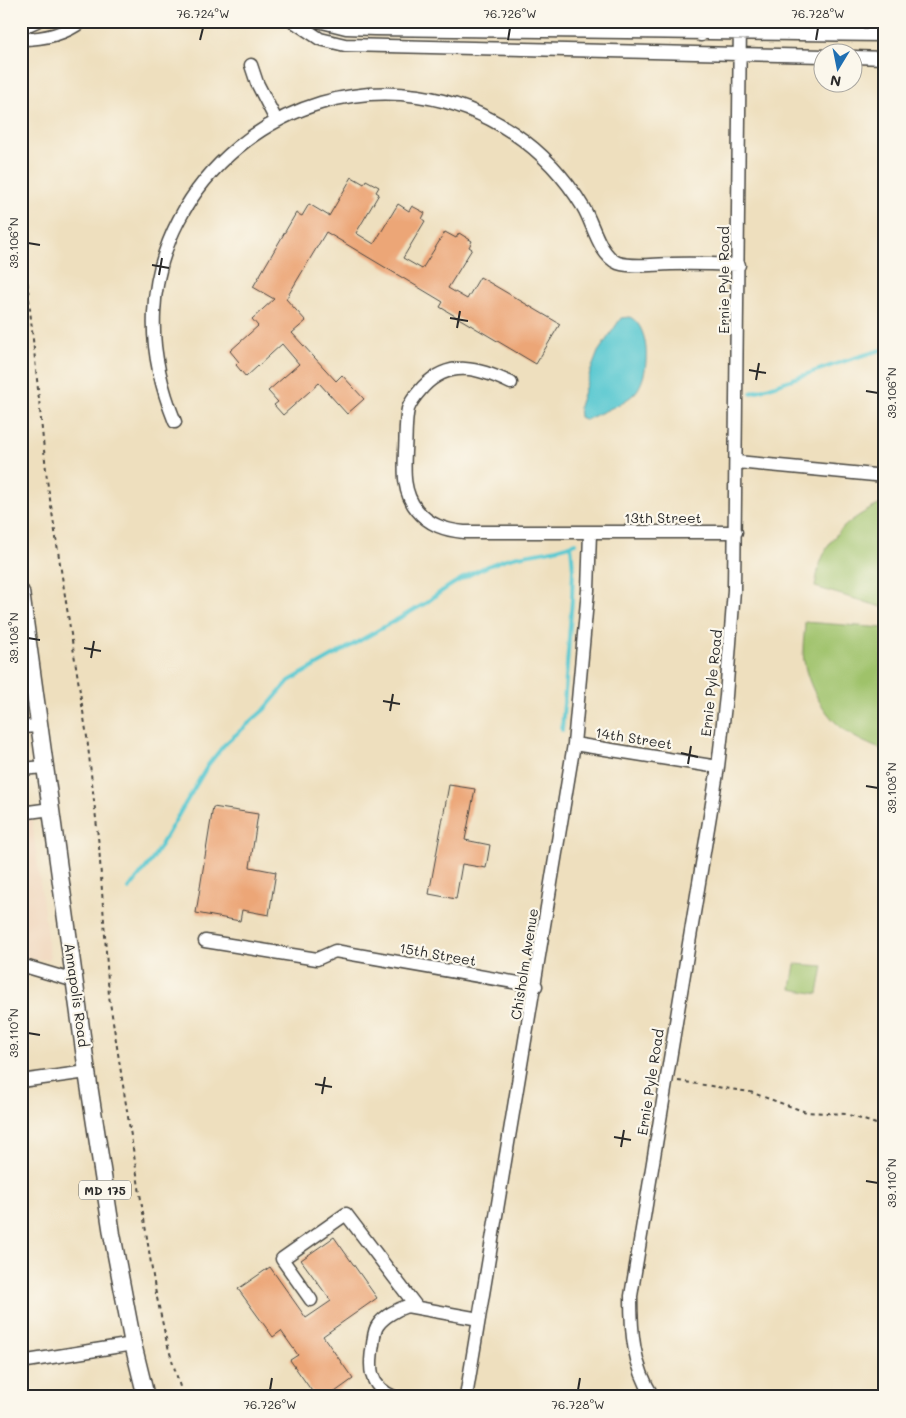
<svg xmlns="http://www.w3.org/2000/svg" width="906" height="1418" font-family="Mali,sans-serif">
<rect width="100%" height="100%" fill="#fbf7ec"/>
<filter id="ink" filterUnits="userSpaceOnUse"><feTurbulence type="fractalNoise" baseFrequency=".02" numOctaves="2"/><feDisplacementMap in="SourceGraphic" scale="10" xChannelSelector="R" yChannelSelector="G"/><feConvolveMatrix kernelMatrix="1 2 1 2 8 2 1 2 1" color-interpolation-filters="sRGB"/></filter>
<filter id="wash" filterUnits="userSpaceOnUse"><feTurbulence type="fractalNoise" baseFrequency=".0096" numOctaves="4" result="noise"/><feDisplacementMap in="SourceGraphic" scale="20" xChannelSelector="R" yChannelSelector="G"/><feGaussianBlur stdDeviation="1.12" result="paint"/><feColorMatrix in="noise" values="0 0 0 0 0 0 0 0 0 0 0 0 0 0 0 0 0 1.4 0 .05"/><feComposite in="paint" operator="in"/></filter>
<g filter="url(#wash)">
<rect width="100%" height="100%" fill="#eedfbe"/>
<path fill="#f0d6bc" d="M21,735L50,959L21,960Z"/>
<path fill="#9fc26b" stroke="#65764b" d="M885,502V608L815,587C821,541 844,520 885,502Z
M805,622L885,628V751C870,745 856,739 844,730C821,712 803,677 803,649C803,640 805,630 805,622Z
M795,964L823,966L818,994L791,989Z"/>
<path fill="#5cc9d1" stroke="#447a7e" d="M630,317C652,328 650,379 634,394C622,405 601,412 586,420L580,417L579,406L591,370L598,352L621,318Z"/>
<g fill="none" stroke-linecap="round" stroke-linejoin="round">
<path stroke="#5cc9d1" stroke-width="4" d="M751,393C796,379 839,361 885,349
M562,730L572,599L573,569L571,545
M129,889L152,860L208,765L224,745L265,709L289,681L426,603C448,585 476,570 503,560C527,552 549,554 575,543"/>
</g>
<g id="blocks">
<path fill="#eca677" d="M352,177L364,184L366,180L379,187L376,192L379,194L356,233L374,244L398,204L409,211L412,206L425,213L422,219L425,221L403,258L422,269L445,232L456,238L459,233L472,241L469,247L472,249L448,288L467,299L480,277L560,324L536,364L440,307L443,302L326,232L286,299L306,321L292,333L336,381L342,375L364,399L347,414L319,383L283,415L274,405L278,402L268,391L299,364L282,344L246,377L236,365L239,362L230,351L258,326L252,319L274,299L253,287L296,213L302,216L309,204L329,216Z
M449,785L475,789L465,840L490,845L486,868L462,864L456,899L429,894Z
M213,807L258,814L250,867L276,872L269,915L242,910L240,921L196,913Z
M334,1237L377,1298L323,1336L353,1379L328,1397H316L290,1360L298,1355L281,1331L273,1337L238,1289L270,1267L306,1318L331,1301L301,1260Z"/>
</g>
</g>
<g filter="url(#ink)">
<use href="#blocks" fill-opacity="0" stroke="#484641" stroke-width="1"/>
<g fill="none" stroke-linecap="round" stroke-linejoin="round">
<defs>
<path id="minor" d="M293,21L320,39L345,45L824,56
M318,21L346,28L374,29L885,35
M767,21L793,33
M21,28L37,21
M701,35L720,21
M21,39C43,39 64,35 82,21
M854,57L885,58
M251,65L257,83L276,120
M511,383C479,368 450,359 423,387C417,394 411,400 408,409C405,422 406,438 405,451C404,472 403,493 417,510C429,525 445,530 464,532H736
M175,422C161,387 152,352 154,313C159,180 285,76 418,96C487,106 547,147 583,207C593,223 599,255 618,263C634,268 655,264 671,264C694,263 716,264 739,265
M737,462L885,476
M21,727L40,726
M574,744L718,767
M21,769L45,767
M21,813L51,809
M205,941L317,959L335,951L536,986
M21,965L75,981
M21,1081L87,1072
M311,1300L282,1259L346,1214L416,1306
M21,1362L133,1344
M394,1397C368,1386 369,1367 373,1344C374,1337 374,1330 378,1325C384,1316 398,1309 407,1306L479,1319
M466,1397L574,744L588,590L590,533
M653,1397C633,1365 631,1332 631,1296L718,767L726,696L734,590L740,21"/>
<path id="major" d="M21,592L87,1072L112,1234L133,1344L146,1397"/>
</defs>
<use href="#minor" stroke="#484641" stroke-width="15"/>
<use href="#major" stroke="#484641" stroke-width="19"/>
<path stroke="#484641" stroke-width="2" stroke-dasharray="4 4" stroke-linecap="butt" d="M21,219L47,480L87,737L99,846L109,996L155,1289L167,1343L183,1397
M678,1081L750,1092L806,1112L846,1114L885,1127"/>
<use href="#minor" stroke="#fff" stroke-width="12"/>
<use href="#major" stroke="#fff" stroke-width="16"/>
</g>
</g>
<path fill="none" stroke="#2b2b2b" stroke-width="2" d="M200,40L203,28M508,40L510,28M816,40L818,28M28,243L40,245M152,265L169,268M159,275L162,258M450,318L468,321M457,328L460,311M749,370L766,373M756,380L759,363M866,391L878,393M28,638L40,640M84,648L101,651M91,658L94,641M383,701L400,704M390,711L393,694M681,753L698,757M688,764L691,746M866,786L878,788M28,1033L40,1035M315,1084L332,1087M322,1094L325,1077M614,1137L631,1140M621,1147L624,1130M866,1181L878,1183M270,1390L272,1378M578,1390L580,1378"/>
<g text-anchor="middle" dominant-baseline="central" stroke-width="4.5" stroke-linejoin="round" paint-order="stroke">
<rect fill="#fbf7ec" stroke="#696865" stroke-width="1" x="79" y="1180.5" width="52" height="19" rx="4"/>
<g font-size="12" font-weight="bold" fill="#2b2b2b">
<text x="105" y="1190">MD 175</text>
</g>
<g font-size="14" fill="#2b2b2b" stroke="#fbf7ec">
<text transform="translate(723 280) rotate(-90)">Ernie Pyle Road</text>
<text x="663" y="517">13th Street</text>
<text transform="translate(711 683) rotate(-84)">Ernie Pyle Road</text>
<text transform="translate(634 738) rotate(9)">14th Street</text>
<text transform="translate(438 954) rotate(10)">15th Street</text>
<text transform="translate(524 964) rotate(-81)">Chisholm Avenue</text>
<text transform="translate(77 995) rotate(82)">Annapolis Road</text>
<text transform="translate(650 1082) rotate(-81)">Ernie Pyle Road</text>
</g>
</g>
<rect width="906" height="1418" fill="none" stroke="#fbf7ec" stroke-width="55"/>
<g transform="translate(838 68) rotate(190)"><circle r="24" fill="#fbf7ec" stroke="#a8a59f"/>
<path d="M0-4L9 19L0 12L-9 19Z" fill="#1f6fb2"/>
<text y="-8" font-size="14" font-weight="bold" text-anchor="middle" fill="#2b2b2b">N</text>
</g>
<rect x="28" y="28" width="850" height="1362" fill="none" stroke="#2b2b2b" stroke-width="2"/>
<g font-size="12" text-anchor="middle" fill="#2b2b2b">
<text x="203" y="18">76.724°W</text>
<text x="510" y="18">76.726°W</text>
<text x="818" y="18">76.728°W</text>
<text transform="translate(14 243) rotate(-90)" y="4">39.106°N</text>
<text transform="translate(892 393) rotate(-90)" y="4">39.106°N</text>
<text transform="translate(14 638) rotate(-90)" y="4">39.108°N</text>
<text transform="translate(892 788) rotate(-90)" y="4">39.108°N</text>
<text transform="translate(14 1033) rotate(-90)" y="4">39.110°N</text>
<text transform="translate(892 1183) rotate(-90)" y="4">39.110°N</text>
<text x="270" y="1409">76.726°W</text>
<text x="578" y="1409">76.728°W</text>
</g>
</svg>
